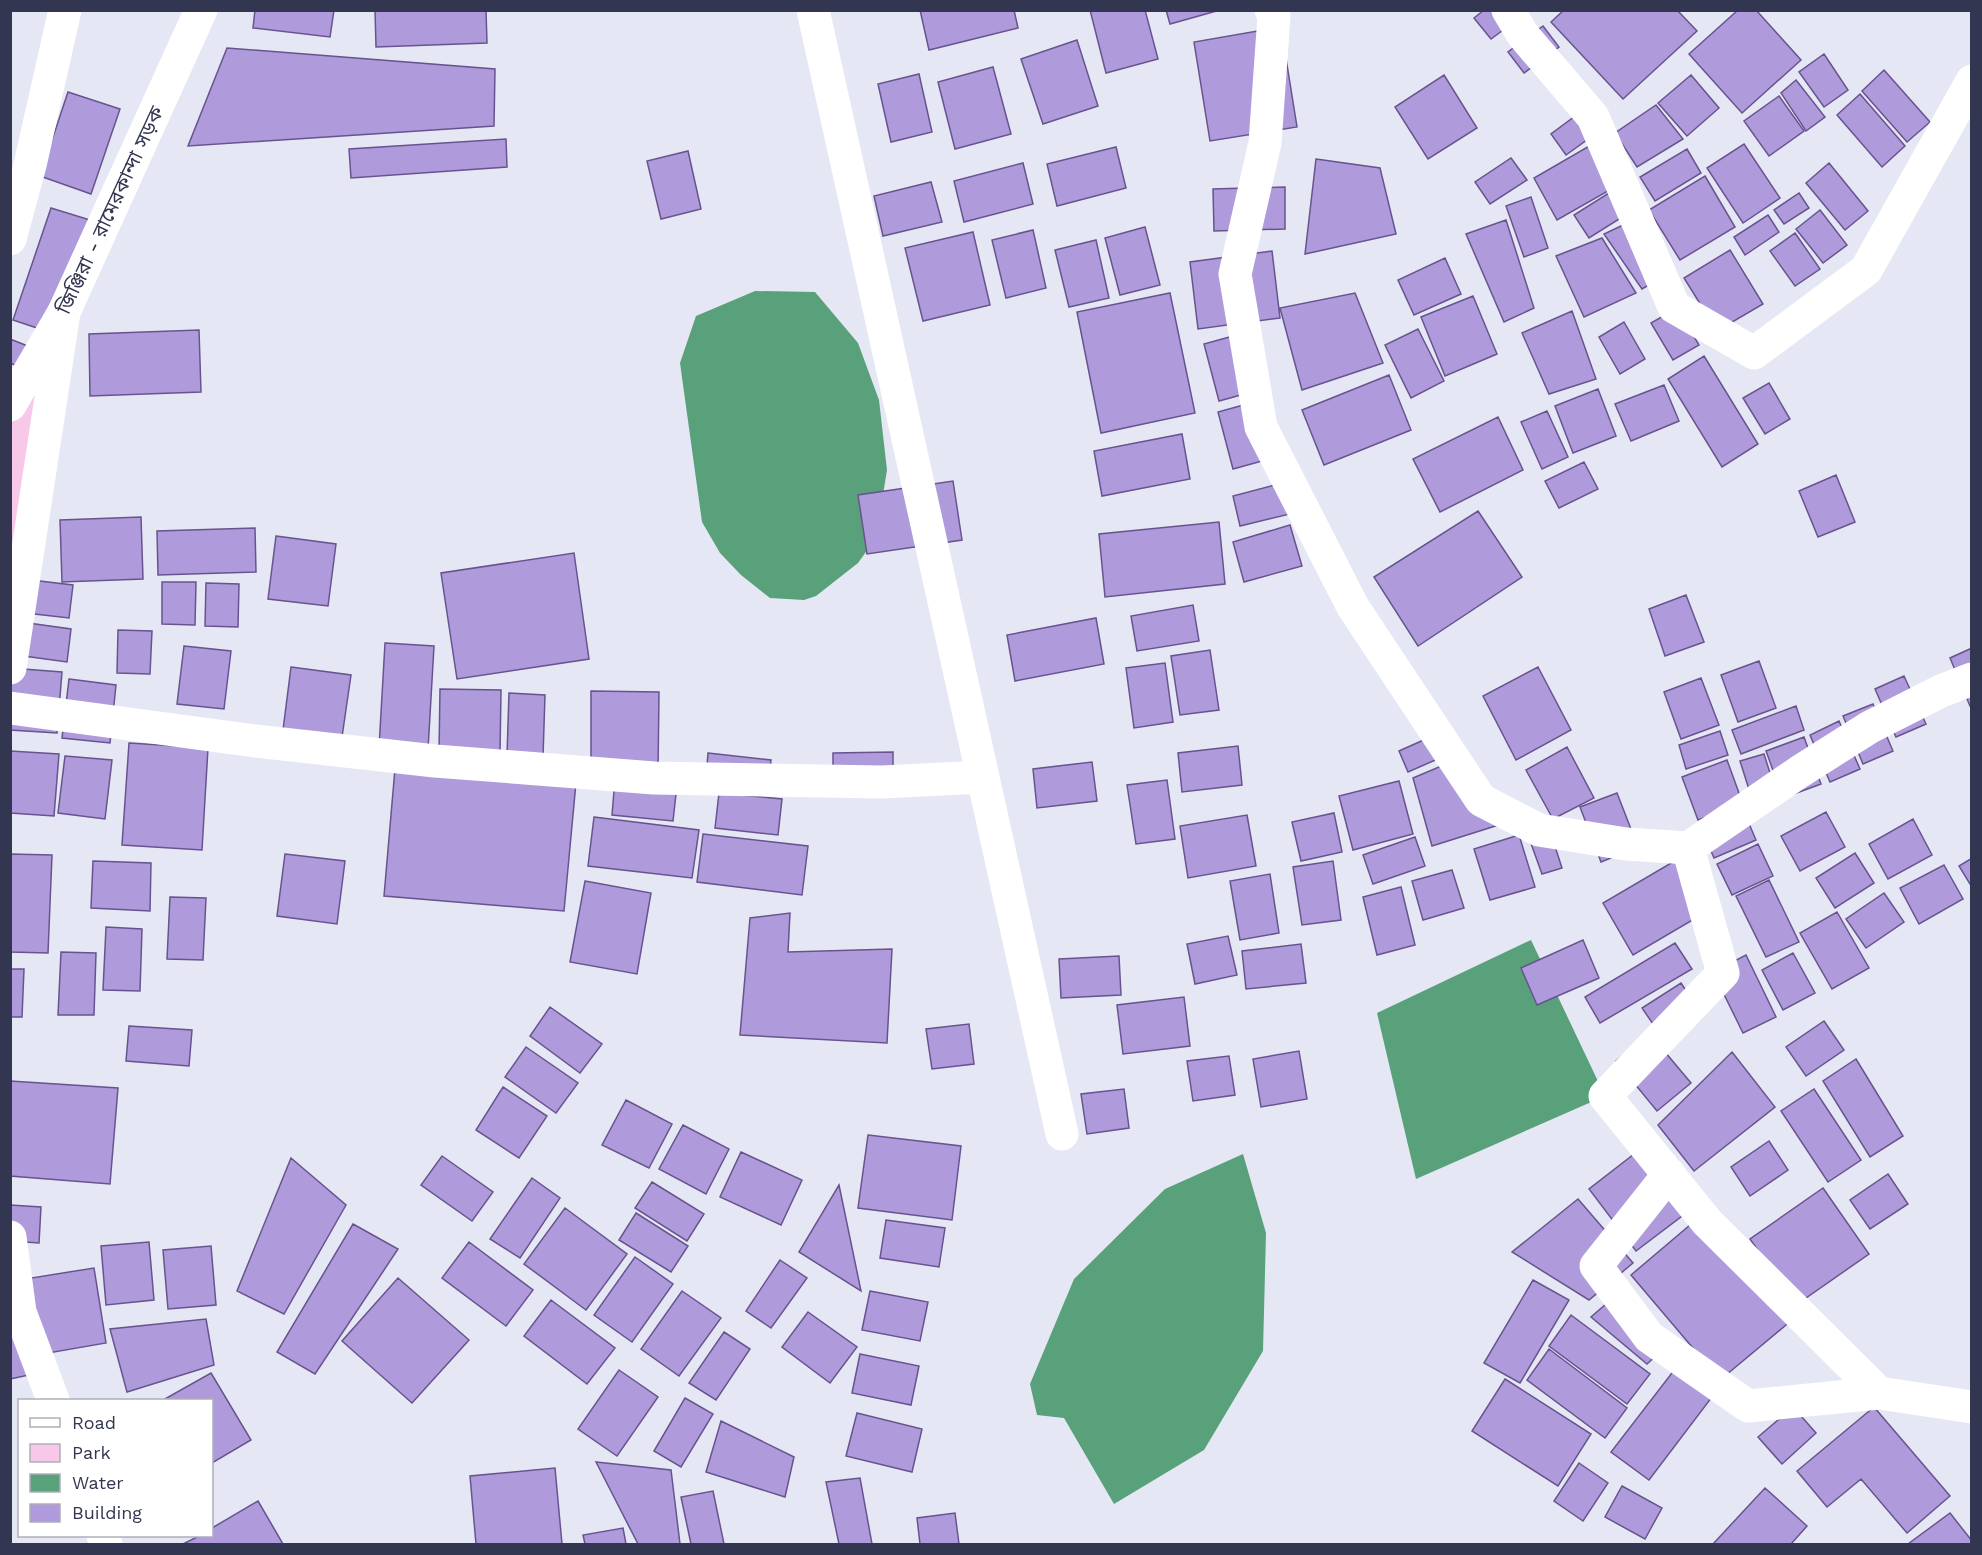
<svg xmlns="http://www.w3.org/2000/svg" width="1982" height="1555" font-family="'Work Sans','Noto Sans Bengali',sans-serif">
<rect width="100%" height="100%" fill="#e5e7f4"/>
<path fill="#f7c8e8" d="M64,312L11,578V405Z"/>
<path fill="#59a17a" d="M755,291L815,292L858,343L879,400L887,470L876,538L858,563L816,596L804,600L770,598L741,575L720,553L702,522L680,363L696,316Z
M1531,940L1605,1096L1416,1179L1377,1013Z
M1243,1154L1266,1233L1263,1351L1204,1450L1114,1504L1064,1418L1037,1415L1030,1384L1074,1279L1165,1189Z"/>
<path fill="#af9bdc" stroke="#67548e" stroke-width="1.5" d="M255,10H334L330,37L253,28Z
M375,10H486L487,43L376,47Z
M920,10H1014L1018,28L929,50Z
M1090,10H1145L1158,59L1106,73Z
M1166,10H1220L1170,24Z
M1484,10H1524L1526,13L1491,39L1474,18Z
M1564,10H1677L1697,31L1623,99L1551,22Z
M1738,10H1756L1801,60L1742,113L1689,54Z
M1543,26L1559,47L1524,73L1508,52Z
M1281,27L1297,127L1210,141L1194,42Z
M1077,40L1098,106L1043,124L1021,59Z
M227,48L495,69L494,126L188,146Z
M1824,54L1848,90L1824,107L1799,72Z
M993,67L1011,134L955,149L938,82Z
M1884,70L1930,122L1907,142L1862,91Z
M919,74L932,132L891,142L878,84Z
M1444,75L1477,128L1428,159L1395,107Z
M1691,75L1719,108L1687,136L1658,103Z
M1796,80L1825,117L1806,131L1781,93Z
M68,92L120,109L91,194L40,176Z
M1860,94L1905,146L1882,167L1837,115Z
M1779,96L1804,131L1769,156L1744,121Z
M1656,105L1683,139L1637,167L1615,133Z
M1586,108L1602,129L1566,155L1551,134Z
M506,139L507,167L351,178L349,149Z
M1744,144L1780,198L1743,223L1707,168Z
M1591,145L1615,187L1557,220L1534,178Z
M1116,147L1126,188L1057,206L1047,164Z
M1687,149L1701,173L1655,201L1640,177Z
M688,151L701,209L661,219L647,161Z
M1511,158L1527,180L1490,204L1475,182Z
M1316,159L1380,168L1396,234L1305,254Z
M1023,163L1033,204L964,222L954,181Z
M1829,163L1868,211L1845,230L1806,183Z
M1705,176L1735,227L1680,260L1649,210Z
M931,182L942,222L883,236L874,196Z
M1620,186L1635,209L1589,238L1574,215Z
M1285,187V229L1214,231L1213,189Z
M1799,193L1809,208L1784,224L1774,210Z
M1531,197L1548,248L1524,257L1506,206Z
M51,208L90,220L52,333L13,320Z
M1820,210L1847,245L1823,263L1796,229Z
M1768,215L1779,232L1745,255L1734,237Z
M1642,216L1673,271L1642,289L1604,234Z
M1506,220L1534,308L1504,322L1466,234Z
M1145,227L1160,285L1120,295L1105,238Z
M1033,230L1046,288L1006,298L992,240Z
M973,232L990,305L923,321L905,248Z
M1795,233L1820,269L1795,286L1770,251Z
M1602,238L1636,293L1584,317L1556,256Z
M1096,240L1109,298L1069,307L1055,250Z
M1730,250L1763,304L1717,331L1684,278Z
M1272,251L1280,318L1198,329L1190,262Z
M1445,258L1461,294L1414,315L1398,280Z
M1170,293L1195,413L1101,433L1077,312Z
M1355,293L1383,363L1302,390L1280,308Z
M1473,296L1497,354L1445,376L1421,317Z
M1677,308L1699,345L1673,360L1651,323Z
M1572,311L1596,379L1549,394L1522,333Z
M1624,322L1645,359L1620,374L1599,337Z
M1418,329L1444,381L1411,398L1385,345Z
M199,330L201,392L90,396L89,334Z
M1244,333L1259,390L1219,401L1204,344Z
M10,339L43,352L34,373L10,363Z
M1704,356L1758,444L1722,467L1668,379Z
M1389,375L1411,430L1324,465L1302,410Z
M1769,383L1790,419L1765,434L1743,398Z
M1664,385L1679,421L1631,441L1615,404Z
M1598,389L1616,436L1573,453L1555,406Z
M1258,401L1273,458L1233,469L1218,412Z
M1547,411L1568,457L1542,469L1521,422Z
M1498,417L1523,470L1440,512L1413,459Z
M1182,434L1190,479L1102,496L1094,451Z
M1584,462L1598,489L1559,508L1545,481Z
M1836,475L1855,522L1818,537L1799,491Z
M1294,480L1302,511L1240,526L1233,496Z
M953,481L962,540L867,554L858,495Z
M1478,511L1522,577L1418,646L1374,577Z
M141,517L143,579L62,582L60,520Z
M1219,522L1225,584L1105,597L1099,534Z
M1290,525L1302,566L1244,582L1233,542Z
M255,528L256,572L158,575L157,531Z
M276,536L336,544L328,606L268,599Z
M574,553L589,659L457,679L441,573Z
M31,580L73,585L69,618L26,613Z
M162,582H196L195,625L162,624Z
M206,583L239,584L238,627L205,626Z
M1686,595L1704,642L1665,656L1649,609Z
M1193,605L1199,641L1137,651L1131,616Z
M1096,618L1104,664L1015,681L1007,635Z
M28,623L71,629L67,662L24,656Z
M118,630L152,631L150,674L117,673Z
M385,643L434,646L428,750L379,748Z
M184,646L231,651L224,709L177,704Z
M1972,648V705L1970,706L1950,658Z
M1210,650L1219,710L1180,715L1171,656Z
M1759,661L1776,708L1738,722L1721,675Z
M1165,663L1173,722L1134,728L1126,668Z
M291,667L351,675L342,737L283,730Z
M1538,667L1571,730L1516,760L1483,696Z
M10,668L62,672L57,733L10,730Z
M1904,676L1926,724L1896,737L1875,689Z
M1701,678L1719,725L1681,739L1664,692Z
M69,679L116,685L110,743L62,738Z
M440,689L501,690L500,753H439Z
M591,691L659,692L658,773H591Z
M509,693L545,695L543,757L507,755Z
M1873,704L1893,751L1863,764L1843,716Z
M1796,706L1804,730L1741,754L1732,730Z
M1839,721L1860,769L1830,782L1810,735Z
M1446,730L1456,751L1408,772L1399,751Z
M1720,731L1728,755L1686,769L1679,745Z
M1804,737L1821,784L1783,798L1766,751Z
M129,743L208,748L202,850L122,845Z
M1238,746L1242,785L1182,792L1178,753Z
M1567,747L1594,798L1553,819L1526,770Z
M10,751L59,754L54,816L10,813Z
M893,752V792H833V753Z
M708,753L771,760L767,795L705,789Z
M1764,754L1777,795L1753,802L1740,761Z
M65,756L112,760L105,819L58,813Z
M1465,756L1508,822L1432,846L1413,778Z
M396,757L577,772L564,911L384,896Z
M1727,760L1743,804L1698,820L1682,777Z
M1092,762L1097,801L1037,808L1033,769Z
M615,779L677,785L673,821L612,815Z
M1167,780L1175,839L1136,844L1127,785Z
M1399,781L1413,834L1353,850L1339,796Z
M719,793L782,799L778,835L715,828Z
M1617,793L1638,847L1601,862L1580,807Z
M1742,807L1756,840L1714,858L1700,825Z
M1826,812L1845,847L1800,871L1781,836Z
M1334,813L1342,852L1301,861L1292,822Z
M1247,815L1256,866L1188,878L1180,826Z
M594,817L699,830L692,878L588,866Z
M1913,819L1932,855L1888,879L1869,844Z
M1550,831L1562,868L1542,874L1529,838Z
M703,834L808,846L802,895L697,882Z
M1519,835L1535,887L1490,900L1474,849Z
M1415,837L1425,866L1373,884L1363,855Z
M1758,844L1773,876L1732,895L1717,864Z
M1855,853L1874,883L1835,908L1816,878Z
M10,854L52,855L48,953L10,952Z
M285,854L345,861L337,924L277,916Z
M1683,856L1713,908L1633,955L1603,903Z
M1972,858V883L1970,884L1959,866Z
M93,861L151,863L150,911L91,908Z
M1333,861L1341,920L1302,925L1293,867Z
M1944,865L1963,899L1919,924L1900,888Z
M1452,870L1464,908L1423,920L1412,881Z
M1270,874L1279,933L1240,940L1230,881Z
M1769,880L1799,942L1766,957L1736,896Z
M585,881L651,893L637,974L570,962Z
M1401,887L1415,945L1377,955L1363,897Z
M1884,893L1904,922L1866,948L1846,919Z
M170,897L206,898L203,960L167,959Z
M1837,912L1869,968L1832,989L1800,933Z
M790,913L788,952L892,949L887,1043L740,1035L750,918Z
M106,927L142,929L140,991L103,990Z
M1228,936L1237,975L1195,984L1187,944Z
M1583,940L1599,978L1537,1005L1521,968Z
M1675,943L1692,969L1600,1023L1585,997Z
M1301,944L1306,983L1246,989L1242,951Z
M61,952L96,953L94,1015H58Z
M1793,953L1815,993L1783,1010L1762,970Z
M1746,955L1776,1017L1743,1033L1713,972Z
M1119,956L1121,995L1061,998L1059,959Z
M10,969H24L22,1017H10Z
M1681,983L1700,1012L1662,1037L1642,1008Z
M1184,997L1190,1046L1123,1054L1117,1005Z
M550,1007L602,1044L580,1073L530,1036Z
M1824,1021L1844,1050L1806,1076L1786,1047Z
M969,1024L974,1064L932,1069L926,1029Z
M129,1026L192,1030L189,1066L126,1061Z
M1649,1033L1691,1083L1657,1111L1616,1061Z
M526,1047L578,1083L556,1113L505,1077Z
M1299,1051L1307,1099L1261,1107L1253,1059Z
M1732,1052L1775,1107L1694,1171L1658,1125Z
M1229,1056L1235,1095L1193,1101L1187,1061Z
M1856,1059L1903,1136L1870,1157L1823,1081Z
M10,1081L118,1088L110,1184L10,1176Z
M503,1087L547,1116L519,1158L476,1130Z
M1124,1089L1129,1128L1087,1134L1081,1094Z
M1814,1089L1861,1160L1828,1182L1781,1111Z
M626,1100L672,1124L649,1168L602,1145Z
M683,1125L729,1149L706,1194L659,1169Z
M868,1135L961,1146L952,1220L858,1208Z
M1769,1141L1788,1170L1750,1196L1731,1167Z
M1638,1151L1686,1213L1636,1251L1589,1189Z
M741,1152L802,1180L781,1225L720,1197Z
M442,1156L493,1192L472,1221L421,1185Z
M291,1158L346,1205L284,1314L237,1291Z
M1888,1174L1908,1204L1870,1229L1850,1200Z
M532,1178L560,1198L520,1258L490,1239Z
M652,1182L704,1214L687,1241L635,1208Z
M839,1185L861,1291L799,1252Z
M1823,1188L1869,1254L1796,1305L1750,1239Z
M1578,1199L1633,1263L1589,1300L1512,1252Z
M10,1205L41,1207L39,1243L10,1241Z
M565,1208L627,1254L586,1310L524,1264Z
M636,1213L688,1246L671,1272L619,1240Z
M1703,1214L1792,1320L1720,1380L1631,1275Z
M886,1220L945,1228L939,1267L880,1258Z
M353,1224L398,1249L315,1374L277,1352Z
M149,1242L154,1300L106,1305L101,1246Z
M469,1242L533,1290L506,1326L442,1278Z
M211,1246L216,1305L168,1309L163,1250Z
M635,1257L673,1284L632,1342L594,1315Z
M780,1260L807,1278L771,1328L746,1311Z
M94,1268L106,1343L37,1355L25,1279Z
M398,1278L469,1340L412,1403L342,1341Z
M1533,1280L1569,1300L1520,1383L1484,1363Z
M682,1291L721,1318L679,1376L641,1349Z
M870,1291L928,1302L920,1341L862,1330Z
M1621,1291L1674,1339L1647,1364L1591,1317Z
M551,1300L615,1348L587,1384L524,1336Z
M808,1312L857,1347L830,1383L782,1347Z
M10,1315L29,1375L10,1379Z
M1571,1315L1650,1374L1627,1404L1549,1346Z
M206,1319L214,1365L127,1392L110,1329Z
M724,1332L750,1349L716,1400L689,1383Z
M1549,1349L1627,1408L1605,1438L1527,1380Z
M860,1354L919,1366L911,1405L852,1393Z
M1675,1369L1712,1397L1649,1480L1611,1452Z
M619,1370L658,1397L617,1456L578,1429Z
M211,1373L251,1440L212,1463V1400H163Z
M1505,1379L1591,1434L1558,1486L1472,1431Z
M685,1398L713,1414L681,1467L654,1451Z
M1793,1407L1816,1433L1782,1464L1758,1437Z
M1874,1407L1950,1496L1907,1533L1861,1479L1827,1507L1797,1471Z
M857,1413L922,1429L912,1472L846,1456Z
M721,1421L794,1457L785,1497L706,1472Z
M596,1462L671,1470L680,1544H638Z
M1579,1463L1608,1483L1583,1521L1554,1501Z
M555,1468L562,1544H476L470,1476Z
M860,1478L872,1544H839L826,1482Z
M1622,1486L1662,1508L1645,1539L1605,1517Z
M1765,1488L1807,1526L1791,1544H1713Z
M713,1491L724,1544H691L681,1497Z
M258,1501L283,1544H183L199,1536H212V1528Z
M955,1513L959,1544H920L917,1518Z
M1950,1513L1972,1541V1544H1908Z
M623,1528L626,1544H585L583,1535Z"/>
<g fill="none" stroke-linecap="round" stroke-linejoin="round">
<path stroke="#fff" stroke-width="33" d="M813,10L1062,1134
M1271,10L1274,16L1265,143L1235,274L1261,427L1353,607L1481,800L1539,830L1626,844L1688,848L1799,772L1870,727L1941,691L1972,679
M1508,10L1523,35L1593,117L1674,307L1754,353L1866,270L1972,81
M10,239L30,165L65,10
M10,668L64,312
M10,708L255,741L435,761L654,778L882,782L983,777
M1688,848L1723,973L1605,1096L1707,1222L1879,1393L1972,1407
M1669,1174L1596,1266L1649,1337L1748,1406L1879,1393
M10,1237L20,1312L53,1400
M103,1536L106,1544"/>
<path stroke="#fff" stroke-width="33" d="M10,405L64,312L201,10"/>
</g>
<g text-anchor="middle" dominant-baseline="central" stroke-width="4.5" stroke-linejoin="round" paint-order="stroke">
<g font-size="20" fill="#333650" stroke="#fff">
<text transform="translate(110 210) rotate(-65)">জিঞ্জিরা - রামেরকান্দা সড়ক</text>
</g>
</g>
<rect width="1982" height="1555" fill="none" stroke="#333650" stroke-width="24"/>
<rect x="18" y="1399" width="195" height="138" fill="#ffffff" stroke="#adafb9" stroke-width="1.5"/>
<rect x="30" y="1418" width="30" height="9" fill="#ffffff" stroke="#adafb9" stroke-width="1.5"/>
<text x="72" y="1429" font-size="18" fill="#333650">Road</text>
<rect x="30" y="1444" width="30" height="18" fill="#f7c8e8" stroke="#adafb9" stroke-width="1.5"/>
<text x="72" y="1459" font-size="18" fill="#333650">Park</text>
<rect x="30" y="1474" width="30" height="18" fill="#59a17a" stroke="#adafb9" stroke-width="1.5"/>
<text x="72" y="1489" font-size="18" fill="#333650">Water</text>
<rect x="30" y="1504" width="30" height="18" fill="#af9bdc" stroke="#adafb9" stroke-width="1.5"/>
<text x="72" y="1519" font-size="18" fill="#333650">Building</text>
</svg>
